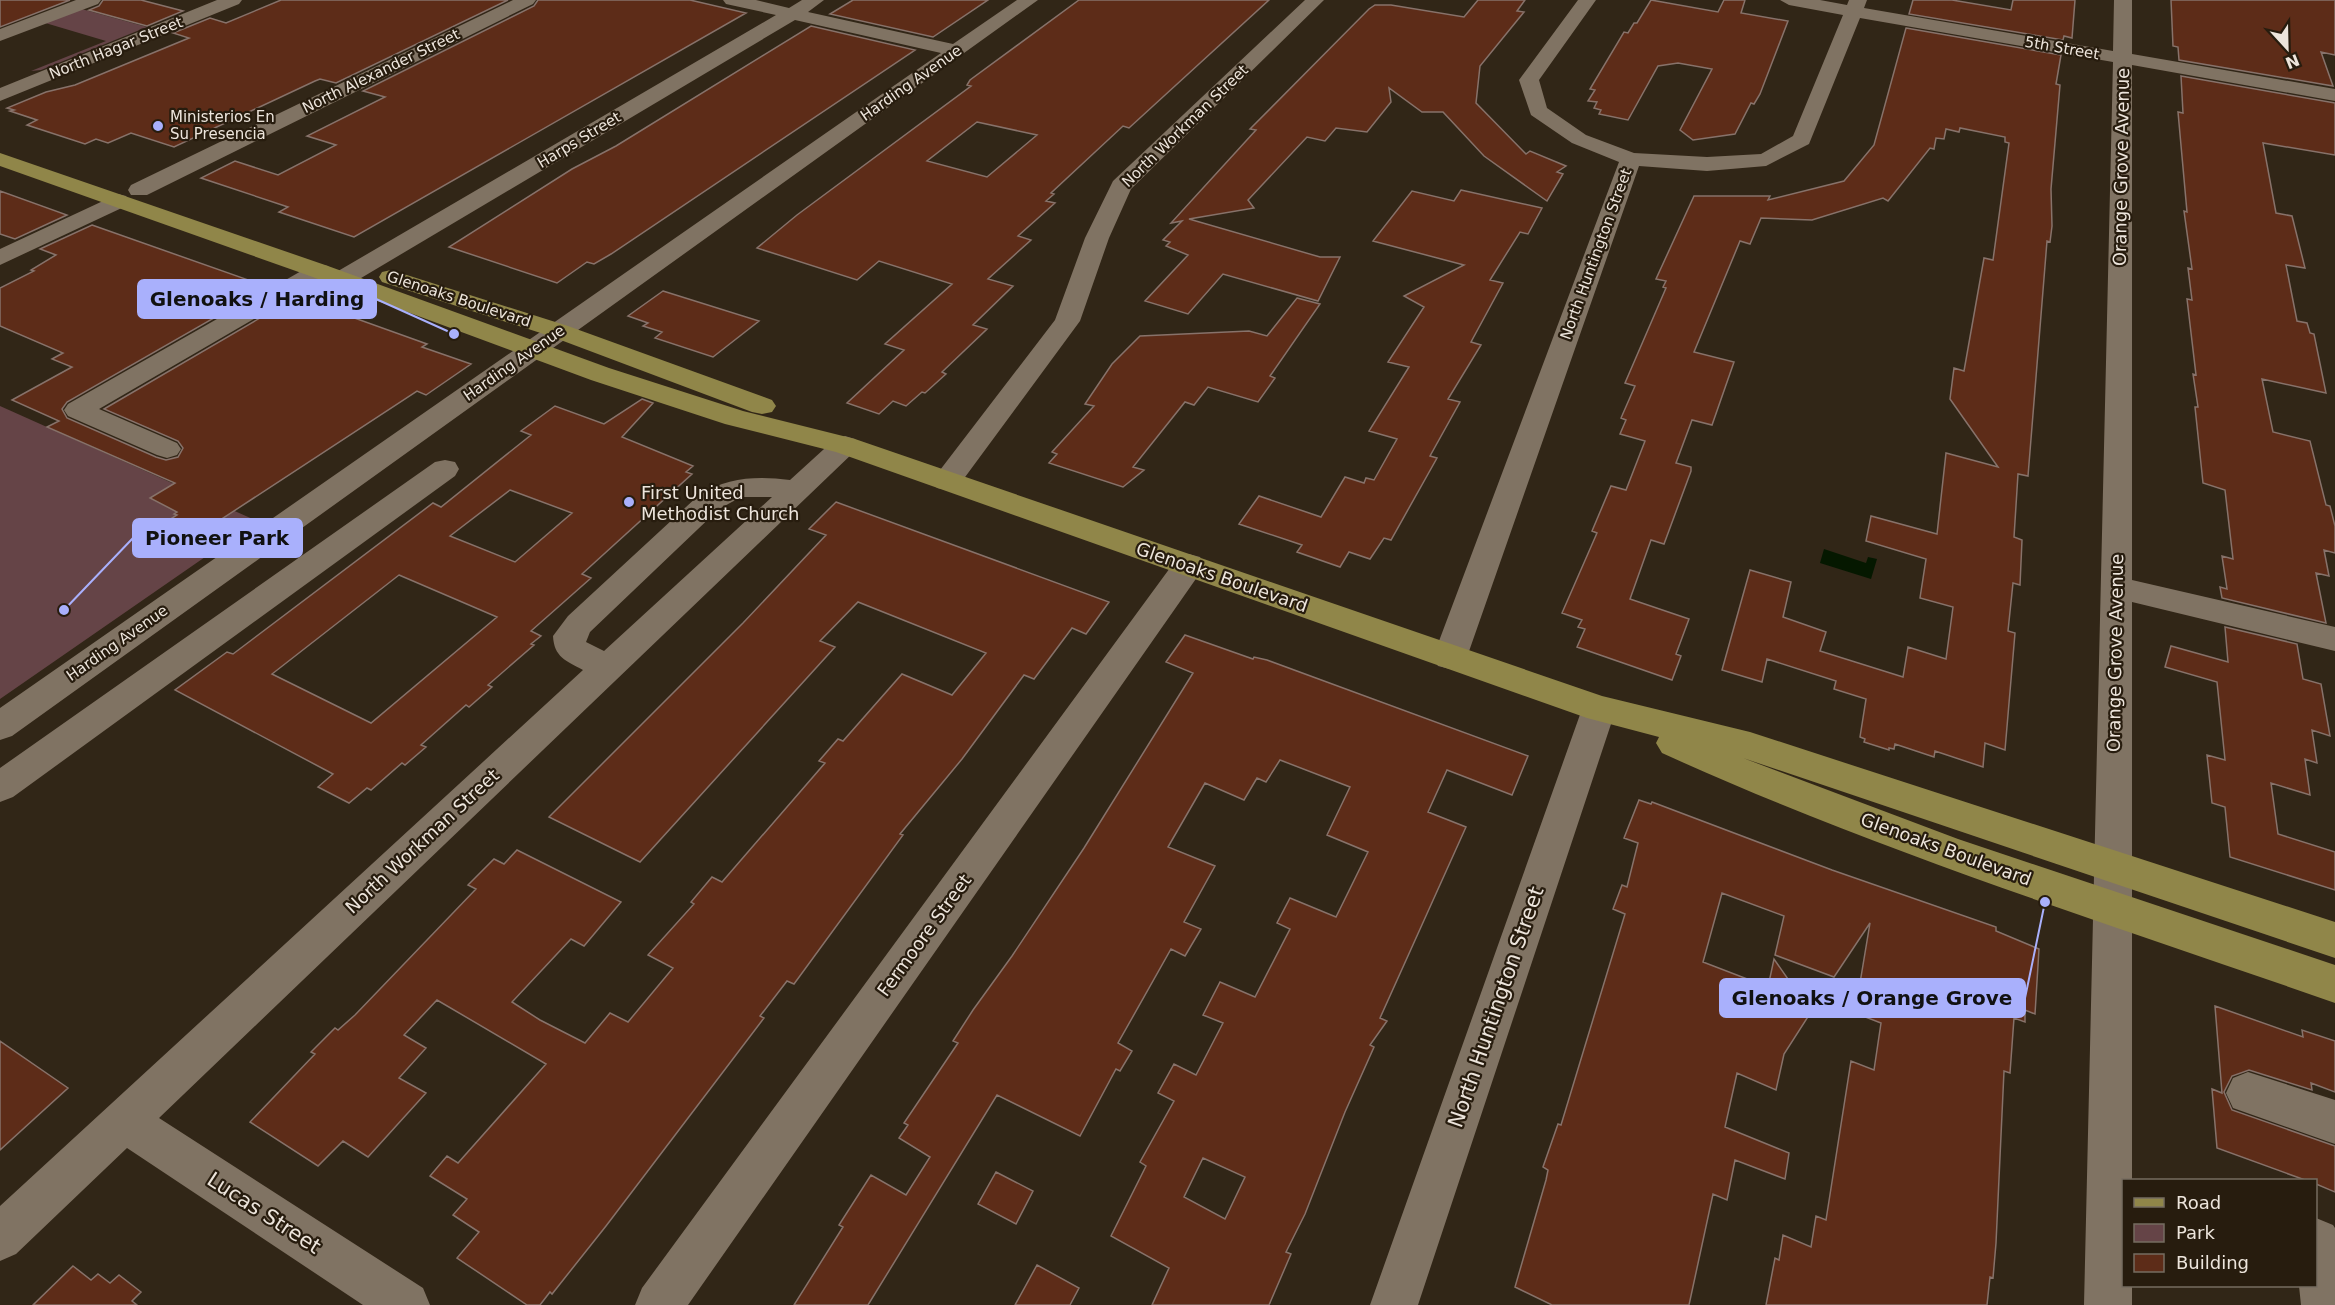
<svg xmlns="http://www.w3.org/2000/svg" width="2335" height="1305" font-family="'DejaVu Sans',sans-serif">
<rect width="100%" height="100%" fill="#312617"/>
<path fill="#654447" d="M78,8L147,27L41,70L31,71L106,41L42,22Z
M0,406L257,521L0,699Z"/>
<path fill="#051800" d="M1824,549L1866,563L1868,557L1877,559L1871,579L1820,563Z"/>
<path fill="#5d2c18" stroke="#87726a" stroke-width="1.5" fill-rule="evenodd" d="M0,0H70L0,27Z
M103,0H141L183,11L147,26L89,10L99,6Z
M281,0H508L336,83L320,79L315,81L174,147L131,133L108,143L96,139L85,144L27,125L37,120L10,111L14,110L7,108L46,92L75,85L189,38L173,33L210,18L226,23Z
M538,0H690L746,13L354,237L279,212L288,207L201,178L235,161L278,175L336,145L307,136L385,97L363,91L534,6Z
M853,0H988L933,37L830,14Z
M1079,0H1269L1129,128L1123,126L1051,193L1054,194L1046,201L1055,203L1018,236L1031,240L988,279L1013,286L973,325L987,329L942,372L946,374L925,393L922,392L906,406L893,401L879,414L847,403L904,350L885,344L952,284L879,261L857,280L757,248L797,215L971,86L967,85L970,80ZM977,122L1037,135L987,177L927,161Z
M1478,0H1525L1517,11L1524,12L1480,66L1476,103L1526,154L1530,151L1566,166L1557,172L1563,174L1547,201L1484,156L1443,112H1422L1389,88L1391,102L1367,132L1336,128L1325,141L1307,137L1248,200L1254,208L1189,219L1320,257H1340L1318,301L1223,274L1188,314L1145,301L1188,255L1166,246L1170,242L1163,240L1182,221L1171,223L1256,130L1250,129L1369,9L1375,5H1391L1464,17Z
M1651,0L1718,12L1724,0H1745L1741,13L1788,21L1760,94L1754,104L1751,103L1735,134L1693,140L1680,130L1712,69L1678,63L1658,66L1628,120L1599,114L1601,110L1594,108L1597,102L1588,101L1595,90L1590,89L1624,32L1628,33L1634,23H1637Z
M1913,0H1952L2011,10L2013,0H2075L2072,38L2064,36L2063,40L1909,14Z
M2171,0H2335V55L2321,52L2333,86L2179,60L2178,47L2173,46Z
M811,26L915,50L611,254L594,264L587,262L557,283L449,247L572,169L616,146Z
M1906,28L2061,55L2056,84L2060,85L2051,189L2052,226L2050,242L2047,241L2028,476L2018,474L2014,537L2022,540L2020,585L2013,583L2008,631L2015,633L2005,750L1985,743L1983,767L1935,751L1934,757L1895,744L1894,749L1889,748V750L1864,742L1865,739L1860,737L1866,699L1834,689L1836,681L1767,659L1762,682L1722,670L1750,570L1791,582L1783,617L1826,632L1820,651L1903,677L1908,647L1946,659L1953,607L1920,598L1926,559L1866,541L1871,516L1937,534L1946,453L1998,467L1950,399L1954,368L1964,371L1984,258L1993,260L2009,143L2005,142V137L1960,128L1959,132L1946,129L1944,139L1936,138L1934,149L1930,148L1888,201L1883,198L1812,220L1761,218L1750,244L1740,241L1694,352L1734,362L1712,425L1692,420L1676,463L1691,467V471L1664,544L1651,540L1630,599L1689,619L1676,654L1681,656L1672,680L1577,647L1585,629L1578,627L1582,620L1562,613L1597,533L1592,531L1611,486L1626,490L1645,441L1620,434L1626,420L1621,418L1635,386L1625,383L1666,288L1663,287L1666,281L1656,279L1694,196H1770L1768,200L1844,181L1874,145Z
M2181,76L2335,103V155L2263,143L2276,213L2292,216L2305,268L2286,265L2297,321L2307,323L2310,333L2314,334L2326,393L2262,379L2273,432L2310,441L2326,505L2330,506L2335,526V553L2324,550L2329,576L2316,573L2326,623L2222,598L2220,587L2227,589L2222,556L2233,559L2225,490L2203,483L2195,407H2198L2193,374L2196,375L2187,299L2192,300L2188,268L2192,269L2184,211L2187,212L2178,112L2183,113Z
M1461,190L1542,208L1528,234L1520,232L1490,280L1503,283L1471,342L1481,345L1448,399L1460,402L1430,456L1437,458L1391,540L1384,538L1370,559L1349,552L1340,567L1297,552L1302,545L1239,524L1259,496L1321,517L1345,477L1364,483L1366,478L1374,480L1397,439L1369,431L1409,367L1388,362L1424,307L1404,296L1464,265L1373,241L1412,191L1454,201Z
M0,191L67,215L15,239L0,234Z
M92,225L268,287L67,402L62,409L67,418L156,457L166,460L178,457L183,448L178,441L104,409L296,297L427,344L422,347L471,364L426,395L417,391L182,545L152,531L177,515L174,514L177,512L150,498L175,483L47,427L59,421L12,400L72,367L52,359L63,353L0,326V288L34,271L31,270L56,255L40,249Z
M663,291L759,321L713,357L655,338L662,332L643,326L648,323L628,316Z
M1297,298L1320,304L1270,376L1275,378L1258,402L1208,387L1194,405L1185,402L1133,467L1144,470L1123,487L1049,463L1057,454L1052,452L1094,406L1085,404L1112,364L1140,336L1249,331L1267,336Z
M642,399L653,403L622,437L693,466L686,472L692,474L582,574L591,578L531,631L541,636L531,644L534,645L488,685L492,687L469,707L466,705L421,745L426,747L405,765L402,763L371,790L367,788L349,803L318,787L333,774L175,690L227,652L233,654L433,503L441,507L531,435L521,431L555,406L604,424ZM510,490L572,513L515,562L450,536ZM399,575L497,617L371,723L272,674Z
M836,502L1109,602L1086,634L1072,628L1034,679L1024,675L962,759L900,834L903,835L794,984L787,981L760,1016L764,1018L606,1226L552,1294L550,1292L540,1305H527L457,1258L479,1232L453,1215L467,1199L430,1176L447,1156L458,1163L546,1064L437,1000L404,1035L426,1048L399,1078L426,1093L368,1157L343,1141L318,1166L250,1122L315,1054L311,1052L335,1028L338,1030L355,1015L476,889L468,885L494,859L504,864L517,850L621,902L584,946L571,939L512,1002L540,1020L585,1043L610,1013L628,1022L673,968L648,955L694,904L691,902L712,877L722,882L825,763L819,761L838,739L843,741L902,674L952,695L986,653L858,602L820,641L835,647L640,862L549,817L743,623L826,535L809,529Z
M2225,627L2297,644L2303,679L2321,684L2330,736L2312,730L2317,763L2305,759L2310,795L2271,783L2278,834L2335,852V890L2230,857L2225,807L2212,803L2207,755L2225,760L2217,682L2165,667L2171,646L2228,662Z
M1185,635L1253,659L1254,657L1267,660L1528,756L1512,795L1447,770L1428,812L1466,827L1380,1018L1387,1021L1370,1045L1374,1047L1345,1112L1305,1214L1286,1252L1291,1254L1269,1305H1152L1169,1268L1111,1236L1146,1166L1140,1162L1174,1101L1158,1093L1174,1064L1196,1075L1223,1023L1203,1015L1220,982L1255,997L1290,929L1277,923L1290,898L1336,917L1368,852L1327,835L1350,787L1280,760L1266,782L1257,778L1244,800L1205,783L1168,847L1215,866L1184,922L1201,929L1185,956L1171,949L1118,1043L1132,1051L1120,1071L1116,1069L1080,1136L997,1095L868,1305H794L843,1227L839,1225L871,1175L906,1195L930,1157L899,1138L908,1125L904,1123L958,1043L953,1041L973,1010L1012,956L1084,848L1193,673L1166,662ZM1203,1158L1245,1177L1225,1219L1184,1197Z
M1639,800L1651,804L1652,802L1832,870L1996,927V931L2039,949L2035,1014L2025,1010V1022L2014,1018L2010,1073L2004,1071L1996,1243L1993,1278L1990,1277L1987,1305H1766L1775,1258L1779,1260L1783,1235L1811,1247L1816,1216L1826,1220L1851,1061L1874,1070L1881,1023L1855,1013L1870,923L1834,977L1775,955L1784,916L1722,893L1703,962L1768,987L1774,959L1811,1012L1784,1054L1776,1090L1737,1073L1725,1127L1789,1153L1785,1179L1735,1160L1727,1200L1713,1194L1689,1305H1552L1515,1287L1546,1180L1548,1170L1543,1167L1558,1124L1561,1125L1625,914L1613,909L1622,885L1627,887L1638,843L1624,838Z
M2215,1006L2303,1037L2302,1030L2335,1041V1092L2311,1083L2312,1090L2249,1070L2232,1076L2224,1092L2232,1110L2335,1146V1192L2316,1184V1180H2305L2217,1148L2212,1089L2222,1093Z
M0,1041L68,1088L0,1150Z
M996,1172L1033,1191L1016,1224L978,1204Z
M1037,1265L1079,1288L1070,1305H1015Z
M73,1266L91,1280L98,1274L110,1283L119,1275L141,1292L132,1301L137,1305H33Z"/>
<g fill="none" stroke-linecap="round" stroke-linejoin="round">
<path fill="#807363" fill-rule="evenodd" d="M76,0H101L98,4L0,41V29Z
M217,0H242L239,4L0,101V88Z
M513,0H536L533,4L147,195H131L128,190L131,185Z
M723,0H756L789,8L802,0H824L808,12L953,44L1017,0H1038L12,736L0,740V708L941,53L795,20L351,284L342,286L333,284L330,279L333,274L776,15L726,4Z
M1305,0H1324L1131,189L1109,238L1080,321L957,488L947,490L937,488L932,481L937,474L1055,320L1085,238L1113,181Z
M1578,0H1596L1539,80L1547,108L1586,135L1634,153L1707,157L1761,154L1793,136L1843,15L1789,5L1780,0H1820L1847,5L1849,0H1867L1864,8L2113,51L2114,0H2132V54L2335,89V101L2132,65V580L2335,627V651L2132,602V1180H2124V1286H2132V1305H2084L2113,62L1860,18L1809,144L1766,166L1707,171L1639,166L1467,657L1462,666L1450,669L1438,666L1433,657L1619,162L1572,143L1531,115L1519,80Z
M118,194L126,196L129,201L126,206L0,265V249Z
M319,264L328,266L331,271L328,276L99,409L177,443L181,449L177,455L167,458L157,455L68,416L64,410L68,404L310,266Z
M845,436L855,439L859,445L855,451L159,1118L423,1288L430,1305H363L127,1148L16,1254L0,1261V1206L583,670C566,661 554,657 553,636L568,616L699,495C728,477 757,476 790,480L835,439ZM741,497H772L604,651L586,642L590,632L719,509Z
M445,460L455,462L459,469L455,476L13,797L0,802V768L435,462Z
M1189,554L1200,557L1204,565L1200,573L688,1305H635L642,1288L1178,557Z
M1599,696L1611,700L1616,709L1418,1305H1370L1582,709L1587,700Z
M2248,1072L2335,1100V1144L2233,1108L2226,1093L2233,1078Z
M2316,1218L2333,1225L2335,1228V1305H2301L2299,1286H2316Z"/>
<path fill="#908649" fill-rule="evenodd" d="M0,153L328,266L609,368L743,411L855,439L1602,696L1750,732L2335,922V958L1743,758L1958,839L2335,965V1003C2110,924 1879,852 1662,753L1656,743L1659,737L1587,718L836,452L725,424L591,380L310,276L0,166Z
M391,270L568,326L772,400L776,406L772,412L762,414L752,412L550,336L382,282L379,277L382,272Z"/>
</g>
<g fill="#a9b0fc" stroke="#271c0e" stroke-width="2">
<circle cx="158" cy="126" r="6"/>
<circle cx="629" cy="502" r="6"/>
</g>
<g text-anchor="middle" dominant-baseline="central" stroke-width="4.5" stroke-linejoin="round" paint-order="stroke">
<g font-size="15" fill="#ede5dc" stroke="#271c0e">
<text transform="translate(116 48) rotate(-22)">North Hagar Street</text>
<text transform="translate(2062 48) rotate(10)">5th Street</text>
<text transform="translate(381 71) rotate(-26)">North Alexander Street</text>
<text transform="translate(911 83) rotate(-35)">Harding Avenue</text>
<text transform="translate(1185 126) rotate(-44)">North Workman Street</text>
<text transform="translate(579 140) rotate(-31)">Harps Street</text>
<text transform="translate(1596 254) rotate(-70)">North Huntington Street</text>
<text transform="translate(459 299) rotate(18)">Glenoaks Boulevard</text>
<text transform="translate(514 363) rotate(-35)">Harding Avenue</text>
<text transform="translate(117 643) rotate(-35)">Harding Avenue</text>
</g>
<g font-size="15" fill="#ede5dc" stroke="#271c0e" text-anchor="start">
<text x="170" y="117">Ministerios En<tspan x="170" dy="17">Su Presencia</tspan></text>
</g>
<g font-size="18" fill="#ede5dc" stroke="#271c0e">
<text transform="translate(2121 167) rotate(-89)">Orange Grove Avenue</text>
<text transform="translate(1222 577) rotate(19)">Glenoaks Boulevard</text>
<text transform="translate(2115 653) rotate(-89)">Orange Grove Avenue</text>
<text transform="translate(422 841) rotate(-43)">North Workman Street</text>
<text transform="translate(1946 849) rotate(20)">Glenoaks Boulevard</text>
<text transform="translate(924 935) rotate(-54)">Fermoore Street</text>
</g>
<g font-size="18" fill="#ede5dc" stroke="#271c0e" text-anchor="start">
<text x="641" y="492">First United<tspan x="641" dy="21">Methodist Church</tspan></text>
</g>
<g font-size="21" fill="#ede5dc" stroke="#271c0e">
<text transform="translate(1496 1007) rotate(-71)">North Huntington Street</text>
<text transform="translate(264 1213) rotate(33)">Lucas Street</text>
</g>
</g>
<path fill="none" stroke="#a9b0fc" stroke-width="2" d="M454 334L376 299M64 610L133 538M2045 902L2025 998"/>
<g fill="#a9b0fc" stroke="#271c0e" stroke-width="2">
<circle cx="454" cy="334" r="6"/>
<circle cx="64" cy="610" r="6"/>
<circle cx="2045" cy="902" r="6"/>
</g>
<g fill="#a9b0fc" stroke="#a9b0fc" stroke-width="2">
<rect x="138" y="280" width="238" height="38" rx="6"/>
<rect x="133" y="519" width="169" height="38" rx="6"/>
<rect x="1720" y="979" width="305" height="38" rx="6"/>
</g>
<g font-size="20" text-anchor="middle" font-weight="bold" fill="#111">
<text x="257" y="306">Glenoaks / Harding</text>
<text x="217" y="545">Pioneer Park</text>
<text x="1872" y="1005">Glenoaks / Orange Grove</text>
</g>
<rect x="2122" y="1179" width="195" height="108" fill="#271c0e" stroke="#766c60" stroke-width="1.5"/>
<rect x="2134" y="1198" width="30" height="9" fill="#908649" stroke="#766c60" stroke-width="1.5"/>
<text x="2176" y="1209" font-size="18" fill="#ede5dc">Road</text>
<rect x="2134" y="1224" width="30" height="18" fill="#654447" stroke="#766c60" stroke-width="1.5"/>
<text x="2176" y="1239" font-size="18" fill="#ede5dc">Park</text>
<rect x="2134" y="1254" width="30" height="18" fill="#5d2c18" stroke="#766c60" stroke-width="1.5"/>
<text x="2176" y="1269" font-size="18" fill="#ede5dc">Building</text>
<g transform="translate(2287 48) rotate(158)" stroke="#271c0e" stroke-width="4.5" paint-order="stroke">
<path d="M0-4.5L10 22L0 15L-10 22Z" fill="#ede5dc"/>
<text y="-9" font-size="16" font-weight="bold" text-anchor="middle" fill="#ede5dc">N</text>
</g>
</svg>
